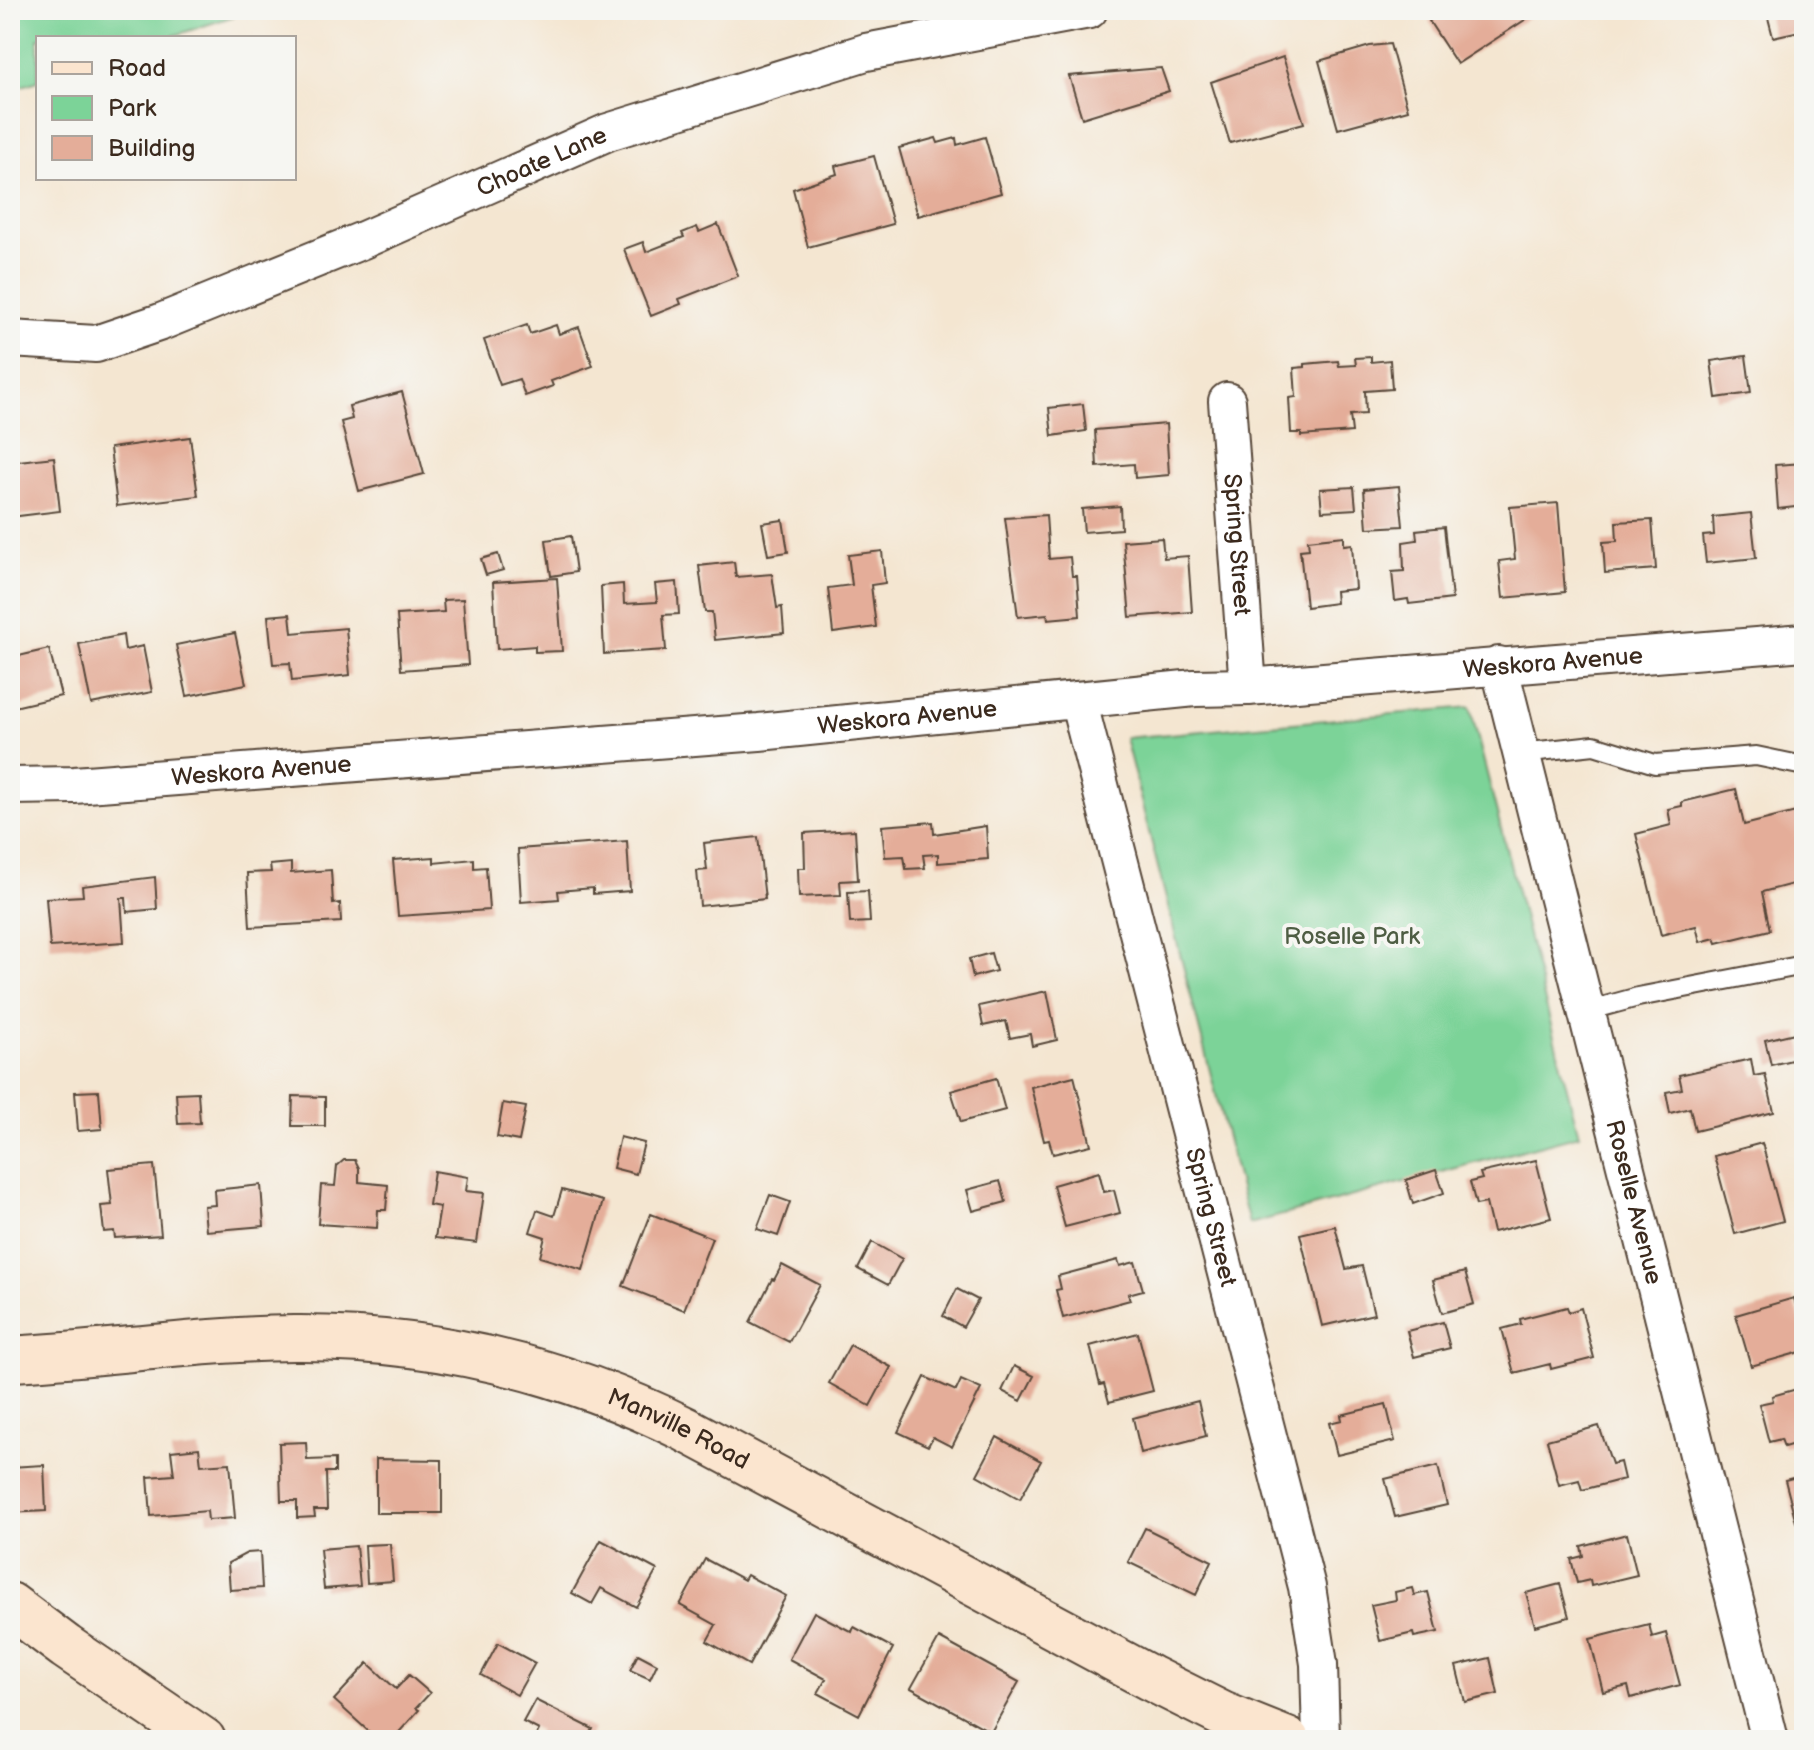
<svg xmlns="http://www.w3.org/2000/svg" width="1814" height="1750" font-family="'Balsamiq Sans',sans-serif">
<rect width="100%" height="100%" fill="#f6f6f2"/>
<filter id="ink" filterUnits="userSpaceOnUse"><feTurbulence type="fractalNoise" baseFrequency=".0125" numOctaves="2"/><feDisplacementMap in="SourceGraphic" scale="16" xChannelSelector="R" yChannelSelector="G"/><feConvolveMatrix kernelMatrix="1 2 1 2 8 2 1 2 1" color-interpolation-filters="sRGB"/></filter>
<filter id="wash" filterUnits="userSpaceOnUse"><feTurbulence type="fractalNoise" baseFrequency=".006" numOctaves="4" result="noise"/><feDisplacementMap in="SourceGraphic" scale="32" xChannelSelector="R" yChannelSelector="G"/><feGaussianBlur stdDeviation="1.8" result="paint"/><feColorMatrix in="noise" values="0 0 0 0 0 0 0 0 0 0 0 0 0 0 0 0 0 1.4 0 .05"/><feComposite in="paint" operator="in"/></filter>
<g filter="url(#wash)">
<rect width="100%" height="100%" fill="#f4e6d1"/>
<path fill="#7cd398" stroke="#5c7e5b" stroke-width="2" d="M10,10H252L167,38H38V81L10,90Z
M1470,707L1579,1135L1249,1224L1125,738Z"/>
<g id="blocks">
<path fill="#e4ad99" d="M1446,10H1532L1534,14L1457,64L1429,21Z
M1766,10H1804V30L1773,37Z
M1390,44L1408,110L1338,129L1319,61L1370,46Z
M1283,57L1304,123L1230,143L1211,82Z
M1161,68L1169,91L1082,118L1069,76Z
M985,137L1001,193L918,216L899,148L936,138L938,143L956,138L957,145Z
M874,156L893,224L808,247L793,189L837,174L835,166Z
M718,224L738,276L679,299L681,304L651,316L624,249L643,242L646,252L684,237L682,233L697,227L699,232Z
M527,325L530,334L556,325L559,334L579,327L593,366L551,381L553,386L525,396L519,379L500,385L484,340Z
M1746,356L1751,393L1716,398L1711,361Z
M1371,357V362L1390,360L1392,389L1365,391L1366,414L1350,415L1352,432L1301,436V433H1291L1289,398L1296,397L1294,368L1305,367V364L1338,361L1339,366L1356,365L1355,358Z
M402,392L424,474L359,491L341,422L352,419L349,406Z
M1083,404L1086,431L1052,436L1049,408Z
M1166,424L1169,475L1135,478L1134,464L1097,467L1095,430Z
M190,437L198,496L117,506L110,448Z
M54,457L60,511L10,517V462Z
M1804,463V506L1778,509L1775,465Z
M1399,486L1403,526L1367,528L1364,489Z
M1354,487L1356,509L1322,511L1320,489Z
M1558,503L1565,592L1503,598L1499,561L1515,559L1510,507Z
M1120,506L1121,529L1084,532L1082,509Z
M1751,513L1756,558L1706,563L1703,536L1714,535L1713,517Z
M1046,515L1049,559L1070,557L1072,576H1077L1080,616L1048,619L1047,614L1018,617L1005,518Z
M783,520L788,552L768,555L762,523Z
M1652,520L1656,569L1605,573L1603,542L1617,541L1616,522Z
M1444,527L1452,599L1409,604L1408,599L1395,601L1392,572L1404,571L1403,542L1417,540L1416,530Z
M571,536L576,572L551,576L546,540Z
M1344,536V545L1352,544L1355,589L1335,591L1336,603L1306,607L1300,550L1309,549L1308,540Z
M1162,538L1164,558L1188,556L1192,612L1130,617L1123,541Z
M882,551L885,583L871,585L876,627L833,633L828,588L852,585L848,555Z
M498,554L503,570L486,575L481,559Z
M734,562L736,577L772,574L777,608L782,607L784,633L715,640L712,612H705L699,566Z
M557,578L562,651L535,652V646L497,649L493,582Z
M677,582L679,614L663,615L666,650L604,654L601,586L623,584L624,604L657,602L655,584Z
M463,599L468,665L401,670L397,615L444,612L443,600Z
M290,614L292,633L346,628L350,675L292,681L290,663L273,664L268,616Z
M235,633L246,684L187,696L176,645Z
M123,635L125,650L143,646L152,692L91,704L79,644Z
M49,649L61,696L10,708V658Z
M1736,789L1744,825L1804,810V881L1762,892L1770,930L1717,943L1715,938L1700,942L1696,926L1661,935L1636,834L1671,825L1668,809L1682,806V802Z
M933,822L934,834L986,826L988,859L938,863V854L923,855L925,868L906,869L904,856L885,857L882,826Z
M855,830L858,880L840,881L841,895L799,897L798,868H805L804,833Z
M758,837L765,899L700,906L697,871L707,870L704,843Z
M627,841L630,891L593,894V888L558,891L559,899L521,902L518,849Z
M434,857V863L474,859V868L486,867L489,910L398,916L393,860Z
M291,863V873L331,870L333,904L340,903L341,922L250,927L247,873L271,872L270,865Z
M155,877L157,909L127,912L126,898H121L124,942L50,947L46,898L83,896L82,886Z
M868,891L870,922L850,923L848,892Z
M991,953L996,971L973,977L969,959Z
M1047,991L1057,1040L1032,1046L1030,1034L1010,1038L1006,1021L983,1026L979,1006Z
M1799,1032L1804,1057L1771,1065L1765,1040Z
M1751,1059L1754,1076L1765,1074L1774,1112L1695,1131L1690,1108L1670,1113L1666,1092L1682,1089L1679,1075Z
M1074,1076L1091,1145L1053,1154L1049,1140L1044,1141L1031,1087Z
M996,1078L1005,1110L961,1122L951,1091Z
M99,1091L102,1129L78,1131L75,1092Z
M198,1092L200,1123L178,1124L176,1093Z
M293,1096L325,1097V1126H292Z
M503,1103L526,1107L519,1141L497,1137Z
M620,1137L644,1143L636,1174L613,1168Z
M1762,1143L1783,1221L1735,1234L1714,1156Z
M344,1160H355L359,1168V1182L388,1185L386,1210H378L377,1228L318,1224L321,1185L335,1186L337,1166Z
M1536,1160L1551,1218L1493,1232L1486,1203L1476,1205L1470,1182L1482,1179L1480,1173Z
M154,1165L161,1235L115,1238L114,1231L104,1232L101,1206L112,1205L108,1169Z
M1436,1170L1444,1193L1413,1204L1406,1180Z
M434,1171L468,1177L466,1191L484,1193L477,1243L435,1238L440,1207L429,1205Z
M1099,1172L1104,1192L1114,1190L1120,1213L1065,1227L1053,1185Z
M1000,1181L1006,1202L973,1211L967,1190Z
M261,1185L264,1226L206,1231L204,1206L215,1205L214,1190Z
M562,1190L603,1201L583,1270L540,1257L545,1237L530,1232L537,1210L554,1216Z
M770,1195L790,1202L778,1236L757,1229Z
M651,1214L712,1238L684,1310L623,1286Z
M1335,1226L1346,1269L1362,1266L1374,1314L1322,1326L1300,1234Z
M872,1242L902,1259L888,1285L858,1269Z
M1118,1260L1120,1266L1135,1262L1143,1290L1128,1294L1130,1300L1063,1318L1056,1290L1061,1289L1058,1276Z
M782,1265L820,1285L789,1342L750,1322L772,1279L774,1280Z
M1465,1272L1474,1304L1442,1313L1433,1280Z
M957,1289L978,1300L963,1327L943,1316Z
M1794,1298L1804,1334V1351L1751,1366L1736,1315Z
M1567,1307L1569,1312L1581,1308L1594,1358L1551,1369L1550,1364L1514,1373L1502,1329L1521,1324L1520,1319Z
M1443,1322L1450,1348L1414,1357L1407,1331Z
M1138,1333L1153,1391L1109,1402L1104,1384L1100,1385L1090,1346Z
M850,1345L891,1367L870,1406L829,1383Z
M1014,1366L1034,1376L1021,1401L1002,1391Z
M925,1377L956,1391L961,1380L981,1389L952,1447L933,1437L928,1446L898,1432Z
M1804,1387V1441L1784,1447L1781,1439L1769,1442L1759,1404L1773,1401L1772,1396Z
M1198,1401L1206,1436L1141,1453L1133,1418Z
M1386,1404L1395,1441L1337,1455L1329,1423L1342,1420L1341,1415Z
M1599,1426L1612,1464L1620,1462L1624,1479L1582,1490L1579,1480L1559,1485L1547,1440Z
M997,1437L1041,1461L1020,1499L977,1475Z
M306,1442L307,1460L335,1459V1472H326L327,1510H314L315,1517L297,1518V1501H281L279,1443Z
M199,1448L201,1465L230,1463L235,1518L208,1520L207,1511L151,1516L148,1477L174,1475L171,1451Z
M376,1459L442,1460V1513H376Z
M44,1465L46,1511L10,1513V1467Z
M1438,1466L1447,1505L1395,1517L1385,1479Z
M1804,1475V1520L1796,1522L1785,1480Z
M1145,1528L1212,1561L1196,1595L1128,1562Z
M1627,1534L1637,1575L1591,1586L1590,1580L1577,1583L1571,1559L1583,1556L1581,1546Z
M601,1540L657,1570L636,1607L601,1588L592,1604L572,1593Z
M387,1544H390L393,1581L367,1583L365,1545Z
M356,1546L360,1586L324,1589L320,1549Z
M260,1552L262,1588L230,1590L228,1563L247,1553Z
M705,1559L744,1580L747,1575L786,1596L749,1665L707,1641L716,1625L680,1605Z
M1560,1584L1569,1617L1535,1626L1526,1593Z
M1412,1588L1414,1595L1428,1592L1438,1632L1414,1637L1413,1633L1380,1641L1371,1605L1396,1600L1395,1592Z
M814,1612L852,1632L854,1627L893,1648L859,1715L818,1693L826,1679L789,1659Z
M1649,1624L1652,1637L1666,1633L1680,1685L1631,1698L1628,1686L1603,1692L1590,1639Z
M939,1638L1019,1682L991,1732L911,1688Z
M498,1643L535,1663L517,1695L481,1675Z
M638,1654L657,1664L650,1679L630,1670Z
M1490,1658L1498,1694L1465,1702L1456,1666Z
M368,1663L396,1689L409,1675L430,1693L416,1708L419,1710L392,1740H378L334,1700Z
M535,1700L593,1729L587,1740H534L539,1730L523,1722Z"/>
</g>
</g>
<g filter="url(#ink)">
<use href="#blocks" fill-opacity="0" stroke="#574639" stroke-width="2"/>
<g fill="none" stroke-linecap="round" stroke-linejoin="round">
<defs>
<path id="lane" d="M1521,753L1594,745L1655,764L1756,756L1804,766
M1587,1011L1638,997L1804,965"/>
<g id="street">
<path id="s1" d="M10,339L96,344L161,322L363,240L608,132L866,52L1089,10"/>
<path id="s2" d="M1227,401L1248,687"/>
<path id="s3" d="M1499,665L1770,1740"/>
<path id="s4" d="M1078,700L1307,1587L1319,1664L1321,1740"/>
<path id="s5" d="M10,786L74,785L759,732L1195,688L1248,687L1804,642"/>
</g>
<g id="secondary">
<path id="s6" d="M10,1359C105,1354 199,1339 294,1338C431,1337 562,1368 685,1429L1150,1678L1222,1714L1287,1740"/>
<path d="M10,1605L66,1647L203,1740"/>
</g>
</defs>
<use href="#lane" stroke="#574639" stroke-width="22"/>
<use href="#street" stroke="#574639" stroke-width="40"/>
<use href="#secondary" stroke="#574639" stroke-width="48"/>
<use href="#lane" stroke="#fff" stroke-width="18"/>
<use href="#street" stroke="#fff" stroke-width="36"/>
<use href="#secondary" stroke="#fbe5cf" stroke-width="44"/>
</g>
</g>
<g text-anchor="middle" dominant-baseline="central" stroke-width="8" stroke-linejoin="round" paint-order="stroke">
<g font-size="24" fill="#3b2a1e" stroke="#f6f6f2">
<text stroke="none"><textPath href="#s1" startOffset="568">Choate Lane</textPath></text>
<text stroke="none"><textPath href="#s2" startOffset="144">Spring Street</textPath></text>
<text stroke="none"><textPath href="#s5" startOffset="1548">Weskora Avenue</textPath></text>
<text stroke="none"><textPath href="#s5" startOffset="900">Weskora Avenue</textPath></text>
<text stroke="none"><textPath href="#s5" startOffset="252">Weskora Avenue</textPath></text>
<text stroke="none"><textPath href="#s3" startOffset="554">Roselle Avenue</textPath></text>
<text stroke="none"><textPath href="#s4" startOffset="534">Spring Street</textPath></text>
<text stroke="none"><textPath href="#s6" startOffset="684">Manville Road</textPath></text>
</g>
<g font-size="24" fill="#4e5d43" stroke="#f6f6f2">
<text x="1352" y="936">Roselle Park</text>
</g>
</g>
<rect width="1814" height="1750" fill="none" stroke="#f6f6f2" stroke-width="40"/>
<rect x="36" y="36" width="260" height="144" fill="#f6f6f2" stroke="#aba49d" stroke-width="2"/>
<rect x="52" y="62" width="40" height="12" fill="#fbe5cf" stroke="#aba49d" stroke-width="2"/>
<text x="108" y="76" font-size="24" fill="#3b2a1e">Road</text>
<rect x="52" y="96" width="40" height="24" fill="#7cd398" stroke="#aba49d" stroke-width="2"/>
<text x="108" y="116" font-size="24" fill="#3b2a1e">Park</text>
<rect x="52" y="136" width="40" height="24" fill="#e4ad99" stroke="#aba49d" stroke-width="2"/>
<text x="108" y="156" font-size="24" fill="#3b2a1e">Building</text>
</svg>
